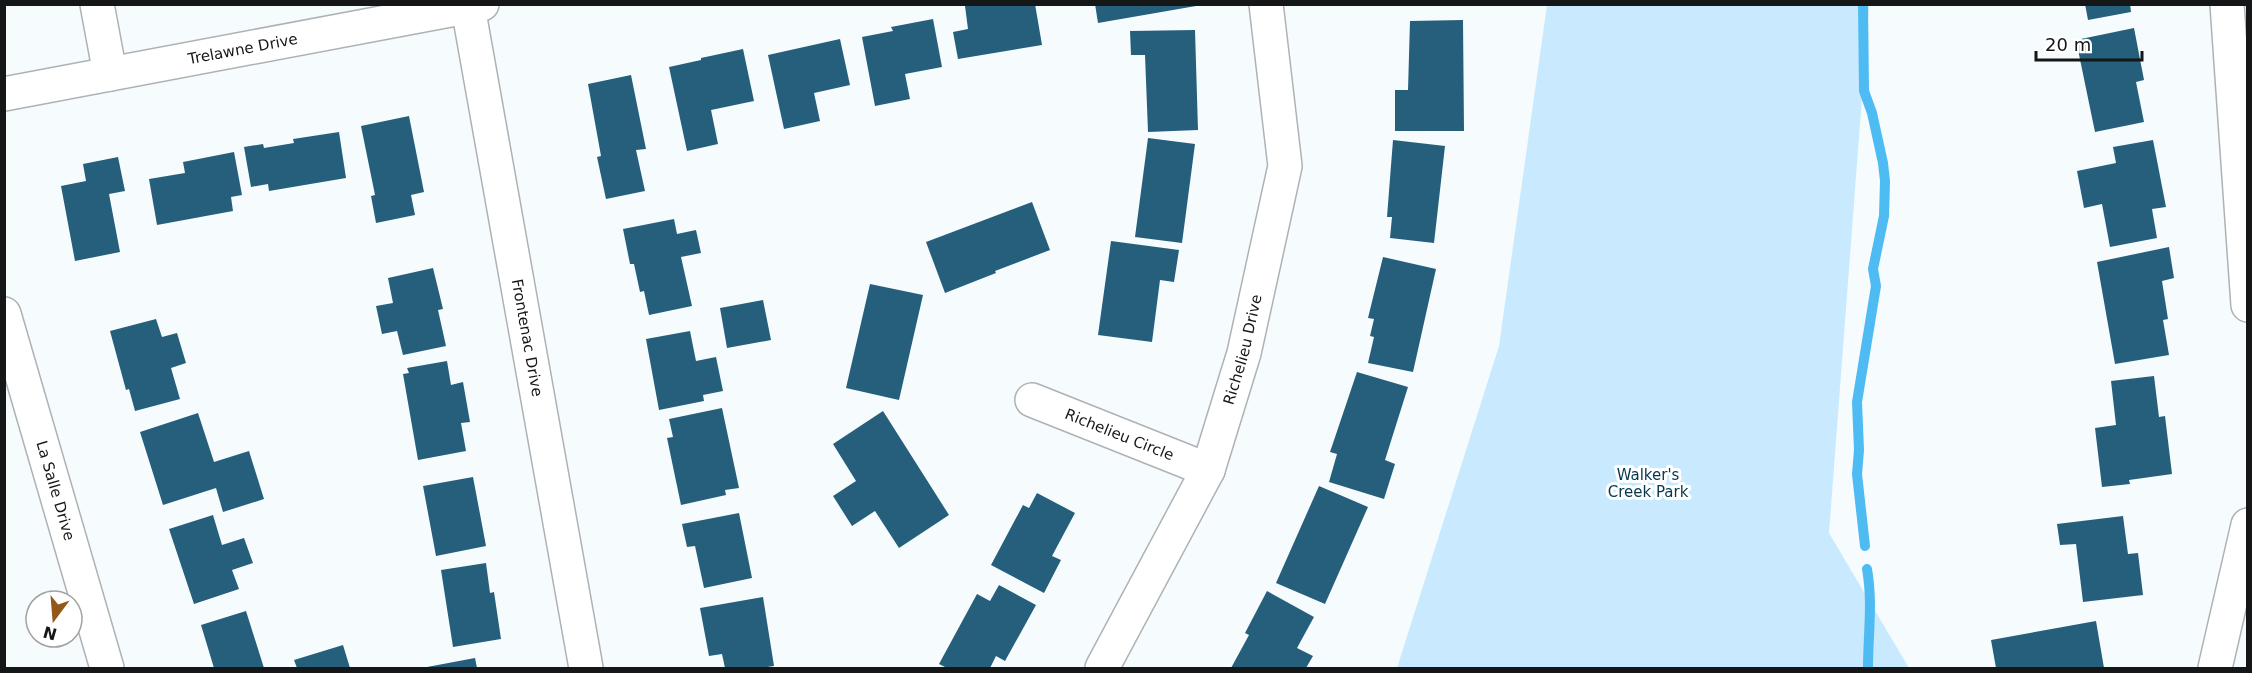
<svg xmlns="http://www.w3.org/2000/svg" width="2252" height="673" font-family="'DejaVu Sans',sans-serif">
<rect width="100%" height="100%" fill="#f6fbfe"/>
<path fill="#c9eafe" d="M1547,5H1869L1829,533L1909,668H1397L1499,346Z"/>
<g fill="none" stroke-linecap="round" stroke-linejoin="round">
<path stroke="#4fbbf3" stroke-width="10" d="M1863,4L1864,91L1872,113L1883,163L1885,181L1884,216L1873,269L1876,286L1857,402L1859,450L1857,474L1865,546
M1867,569C1873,603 1868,634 1868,668"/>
</g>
<path fill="#265f7c" d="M974,4H1035L1042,45L958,59L953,32L968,29L965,6Z
M1095,4H1196V6L1098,23Z
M2085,4H2130L2131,12L2088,20Z
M933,19L942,67L905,74L910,99L875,106L862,37L893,31L891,27Z
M1463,20L1464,131H1395V90H1408L1410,21Z
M2134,28L2144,80L2136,82L2144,122L2095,132L2076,40Z
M1195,30L1198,130L1148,132L1145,55H1131L1130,31Z
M840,39L850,85L814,93L820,121L784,129L768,55Z
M743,49L754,101L711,110L718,144L687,151L669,67L701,60V58Z
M631,75L646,149L636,150L645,191L606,199L597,157L601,156L588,84Z
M409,116L424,192L411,195L415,215L376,223L371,196L375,195L361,126Z
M339,132L346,178L269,191L268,184L251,187L244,147L263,144L264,148L294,143L293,139Z
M1148,138L1195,144L1182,243L1135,237Z
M1393,140L1445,146L1434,243L1390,238L1392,217H1387Z
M2153,140L2166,207L2152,209L2157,238L2110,247L2102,204L2084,208L2077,171L2116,163L2113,147Z
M234,152L242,195L231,197L233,211L157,225L149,179L185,173L183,162Z
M118,157L125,191L109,194L120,252L75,261L61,186L86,181L83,164Z
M1032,202L1050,250L995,271L996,273L945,293L926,242Z
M674,219L677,234L696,230L701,253L681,257L692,306L649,315L644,291L640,292L634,264H630L623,229Z
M1111,241L1179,250L1174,282L1160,280L1152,342L1098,335Z
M2169,247L2174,278L2162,281L2168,319L2163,320L2169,355L2115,364L2097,262Z
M1383,257L1436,269L1413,372L1368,363L1374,337L1370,336L1374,319L1368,318Z
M433,268L443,309L438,310L446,346L403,355L397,331L382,334L376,306L393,303L388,278Z
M870,284L923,295L899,400L846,388Z
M763,300L771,340L727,348L720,308Z
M156,319L162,337L177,333L186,363L171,368L180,399L135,411L129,389L126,390L110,331Z
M690,331L696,361L716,357L723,391L703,395L704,401L659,410L646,339Z
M447,361L451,385L463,382L470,422L461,423L466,451L418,460L403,374L409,373L407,368Z
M1357,372L1408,387L1385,460L1395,464L1384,499L1329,482L1337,454L1330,452Z
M2154,376L2159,417L2165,416L2172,474L2129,480L2130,484L2102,487L2095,428L2116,425L2111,381Z
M722,408L739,488L725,490L726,495L681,505L667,438L673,437L669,419Z
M883,411L949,515L899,548L875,511L852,526L833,496L856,481L833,444Z
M198,413L214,462L249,451L264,499L223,512L216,488L163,505L140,432Z
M473,477L486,546L436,556L423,486Z
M1319,486L1368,507L1325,604L1276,583Z
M1037,493L1075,513L1052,556L1061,560L1044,593L991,565L1023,505L1029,508Z
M739,513L752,578L704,588L695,546L687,547L682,524Z
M213,515L222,545L244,538L253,563L232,570L239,589L194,604L169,529Z
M2123,516L2128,554L2138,553L2143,595L2083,602L2076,544L2060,545L2057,524Z
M486,563L490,593L494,592L501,639L453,647L441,570Z
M999,585L1036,605L1005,661L996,656L990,668H947L939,664L977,594L990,601Z
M1267,591L1314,617L1297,648L1313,656L1306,668H1231L1249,635L1245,633Z
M763,597L774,666L760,668H725L722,654L709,656L700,608Z
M246,611L264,668H214L201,625Z
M2096,621L2104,668H1996L1991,640Z
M343,645L350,668H297L294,660Z
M475,658L477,668H427V667Z"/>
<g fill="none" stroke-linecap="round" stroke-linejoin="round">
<defs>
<g id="minor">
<path d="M97,4L110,74"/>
<path d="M2227,4L2248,305"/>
<path id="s1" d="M468,7L586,668"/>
<path id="s2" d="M4,94L482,4"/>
<path id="s3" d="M4,314L107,668"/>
<path id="s4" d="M1032,400L1208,470"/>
<path id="s5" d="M1102,668L1208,470L1244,353L1285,166L1266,4"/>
<path d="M2215,668L2248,525"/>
</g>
</defs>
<use href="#minor" stroke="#adb2b5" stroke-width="36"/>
<use href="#minor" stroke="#fff" stroke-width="33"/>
</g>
<g text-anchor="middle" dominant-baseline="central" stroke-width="6" stroke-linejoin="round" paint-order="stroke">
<g font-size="15" fill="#151617" stroke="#fff">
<text stroke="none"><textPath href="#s2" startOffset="243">Trelawne Drive</textPath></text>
<text stroke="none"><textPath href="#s1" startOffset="336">Frontenac Drive</textPath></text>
<text stroke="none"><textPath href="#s5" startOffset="350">Richelieu Drive</textPath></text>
<text stroke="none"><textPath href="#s4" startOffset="94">Richelieu Circle</textPath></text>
<text stroke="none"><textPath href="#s3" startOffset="184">La Salle Drive</textPath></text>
</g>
<g font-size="15" fill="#04364c" stroke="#fff">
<text x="1648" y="475">Walker's<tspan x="1648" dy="17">Creek Park</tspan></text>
</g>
</g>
<rect width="2252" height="673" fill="none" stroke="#151617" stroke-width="12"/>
<g transform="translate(54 619) rotate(196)"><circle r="28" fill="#ffffff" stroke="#a1a2a2" stroke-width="1.5"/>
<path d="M0-4.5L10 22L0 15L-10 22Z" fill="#935818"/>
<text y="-9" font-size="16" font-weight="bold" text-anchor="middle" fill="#151617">N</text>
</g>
<path d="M2036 51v9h106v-9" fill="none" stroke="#151617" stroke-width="3"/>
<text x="2045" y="51" font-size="18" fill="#151617" stroke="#ffffff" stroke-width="4.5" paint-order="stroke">20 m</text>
</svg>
